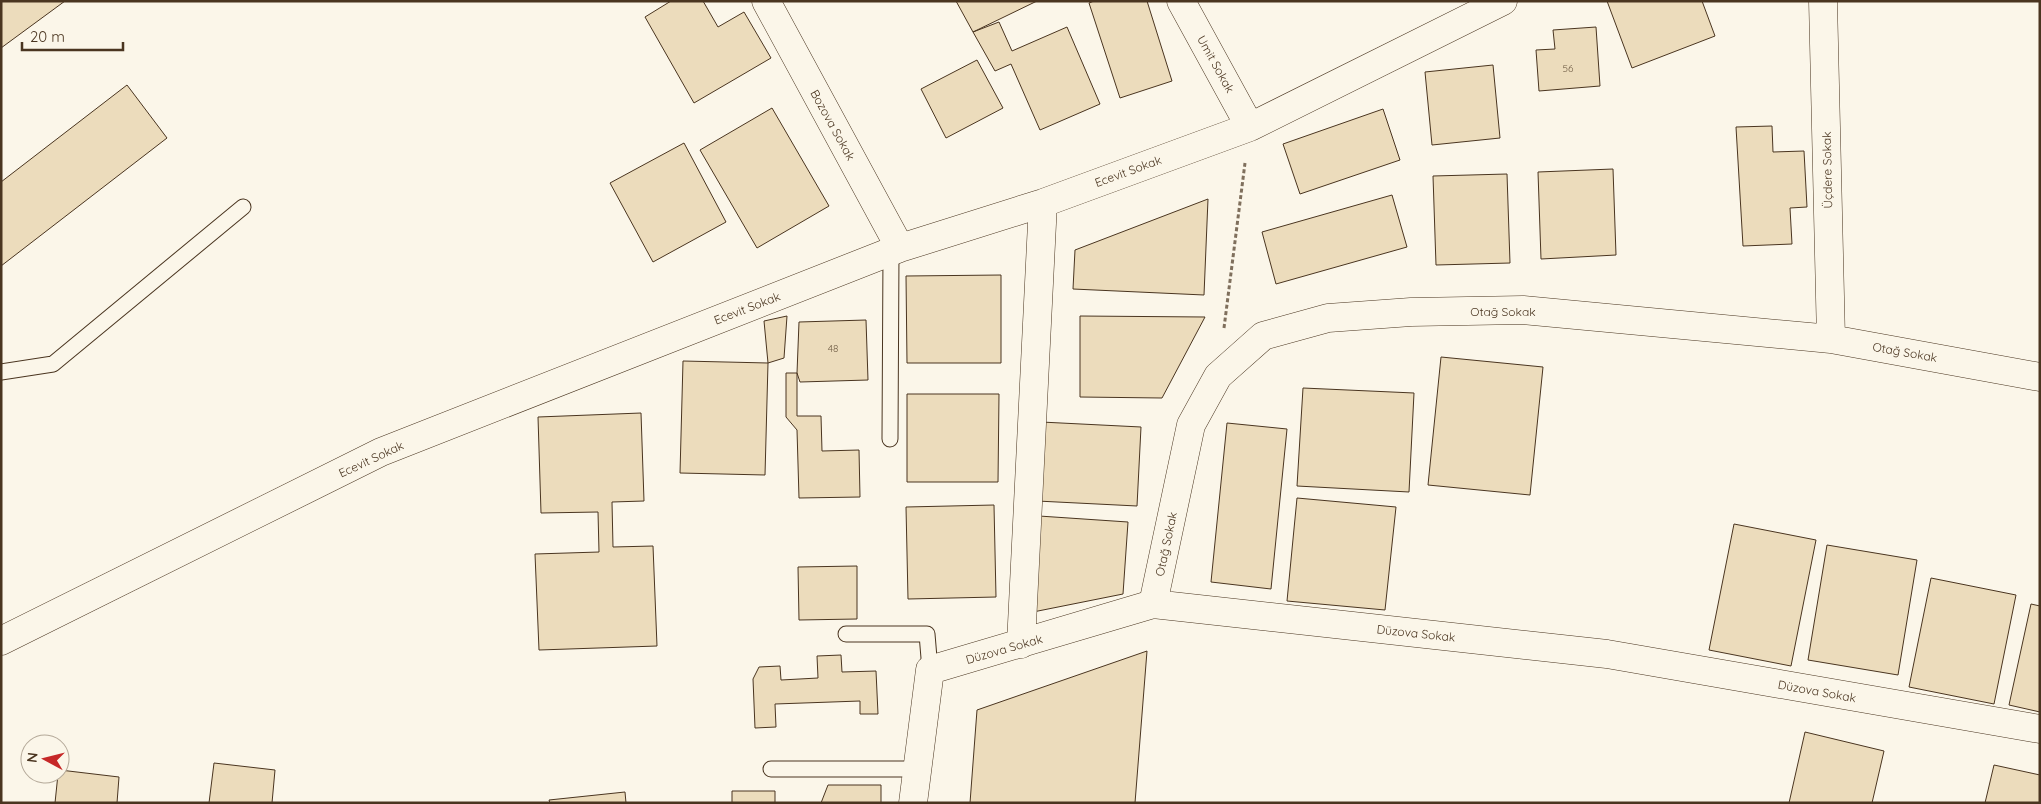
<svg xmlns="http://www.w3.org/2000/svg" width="2041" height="804" font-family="Quicksand,sans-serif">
<rect width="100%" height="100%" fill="#fbf6e9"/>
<path fill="#ecdcbc" stroke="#4a3520" d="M1,1H65L1,48Z
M671,1H703L718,27L744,12L771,58L694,103L645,17Z
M956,1H1037L973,32Z
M1094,1H1147L1172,81L1120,98L1089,3Z
M1607,1H1702L1715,36L1632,68Z
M999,22L1012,51L1067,27L1100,104L1040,130L1011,64L995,71L973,32Z
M1596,27L1600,86L1539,91L1536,50L1555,49L1553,30Z
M977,60L1003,108L946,138L921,89Z
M1493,65L1500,138L1432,145L1425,72Z
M127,85L167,138L1,266V182Z
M772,108L829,206L757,248L700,150Z
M1383,109L1400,160L1300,194L1283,144Z
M1772,126L1773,152L1804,151L1807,207L1790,208L1792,244L1743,246L1736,127Z
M684,143L726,222L653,262L610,183Z
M1613,169L1616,255L1541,259L1538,172Z
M1507,174L1510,263L1436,265L1433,176Z
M1392,195L1407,247L1276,284L1262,232Z
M1208,199L1204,295L1073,289L1075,250Z
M1001,275V363H907L906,276Z
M787,316L784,358L768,363L764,321Z
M1080,316L1205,317L1162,398L1080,397Z
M866,320L868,380L800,382L797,373L799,322Z
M1441,357L1543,367L1530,495L1428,485Z
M683,361L768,363L765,475L680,473Z
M786,373H797V416H821L822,451L859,450L860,497L799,498L797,430L786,417Z
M1303,388L1414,393L1409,492L1297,486Z
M907,394H999L998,482H907Z
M641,413L644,501L612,502L613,547L653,546L657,646L539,650L535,554L599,552L598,512L541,513L538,417Z
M1041,422L1141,427L1137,506L1037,501Z
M1227,423L1287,429L1271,589L1211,582Z
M1297,498L1396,507L1385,610L1287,601Z
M994,505L996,597L908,599L906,507Z
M1039,516L1128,522L1123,594L1033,612Z
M1734,524L1816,540L1791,666L1709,650Z
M1827,545L1917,560L1898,675L1808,660Z
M857,566V619L799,620L798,567Z
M1931,578L2016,595L1994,704L1909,687Z
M2031,604L2040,606V712L2009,705Z
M1147,651L1135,803H970L977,710Z
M841,655L842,672L876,671L878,714H860V701L775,704L776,727L755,728L753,679L759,667L780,666L781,680L818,678L817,656Z
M1805,732L1884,751L1872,803H1789Z
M214,763L275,770L272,803H209Z
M1994,765L2040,775V803H1985Z
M60,770L119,777L117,803H55L58,774H60Z
M828,785H881V803H821Z
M732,791H775V803H732Z
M625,792L626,803H550L549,800Z"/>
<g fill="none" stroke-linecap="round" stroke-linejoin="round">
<defs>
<path id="service" d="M1,372L53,364L243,207
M890,439L891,252
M846,634H927L930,670
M771,769H918"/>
<path id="minor" d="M766,1L900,248
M1181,1L1250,127
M1823,1L1831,339
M1153,604L1191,425L1218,376L1263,336L1328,318L1411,312L1523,310L1831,339L2040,377
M1,641L381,452L900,248L1043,203L1250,127L1503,1
M1021,644L1043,203
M913,803L930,670L1153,604L1607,654L2040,729"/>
</defs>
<use href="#service" stroke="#4a3520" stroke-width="17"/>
<use href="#minor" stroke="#4a3520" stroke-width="29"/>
<path stroke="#7f6f5c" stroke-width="3" stroke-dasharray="4 2.5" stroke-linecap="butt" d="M1224,328L1245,163"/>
<use href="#service" stroke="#fbf6e9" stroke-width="15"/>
<use href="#minor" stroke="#fbf6e9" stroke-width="28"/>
</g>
<g text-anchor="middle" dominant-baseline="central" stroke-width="4" stroke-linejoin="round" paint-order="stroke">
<g font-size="10" fill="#725f47">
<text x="1568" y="68">56</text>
<text x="833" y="348">48</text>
</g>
<g font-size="12" fill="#4a3520" stroke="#fbf6e9">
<text transform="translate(1216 64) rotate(61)">Umit Sokak</text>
<text transform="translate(833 125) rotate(61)">Bozova Sokak</text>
<text transform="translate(1827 170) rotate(-91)">Üçdere Sokak</text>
<text transform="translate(1128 171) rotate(-20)">Ecevit Sokak</text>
<text transform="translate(747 308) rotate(-21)">Ecevit Sokak</text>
<text x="1503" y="311">Otağ Sokak</text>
<text transform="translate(1905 352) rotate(10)">Otağ Sokak</text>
<text transform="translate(371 459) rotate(-25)">Ecevit Sokak</text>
<text transform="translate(1166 544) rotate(-78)">Otağ Sokak</text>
<text transform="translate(1416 633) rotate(6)">Düzova Sokak</text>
<text transform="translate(1004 649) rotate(-16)">Düzova Sokak</text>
<text transform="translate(1817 691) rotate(10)">Düzova Sokak</text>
</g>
</g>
<rect width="2041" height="804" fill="none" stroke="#4a3520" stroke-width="5"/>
<g transform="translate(45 759) rotate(277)"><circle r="24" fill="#fbf6e9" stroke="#b4a999"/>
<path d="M0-4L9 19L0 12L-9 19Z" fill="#c62828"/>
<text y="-8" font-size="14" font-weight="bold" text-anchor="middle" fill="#4a3520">N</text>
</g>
<path d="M22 42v8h101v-8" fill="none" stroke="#4a3520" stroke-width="2.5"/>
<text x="30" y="42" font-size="15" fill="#4a3520" stroke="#fbf6e9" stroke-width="4" paint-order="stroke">20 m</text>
</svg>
